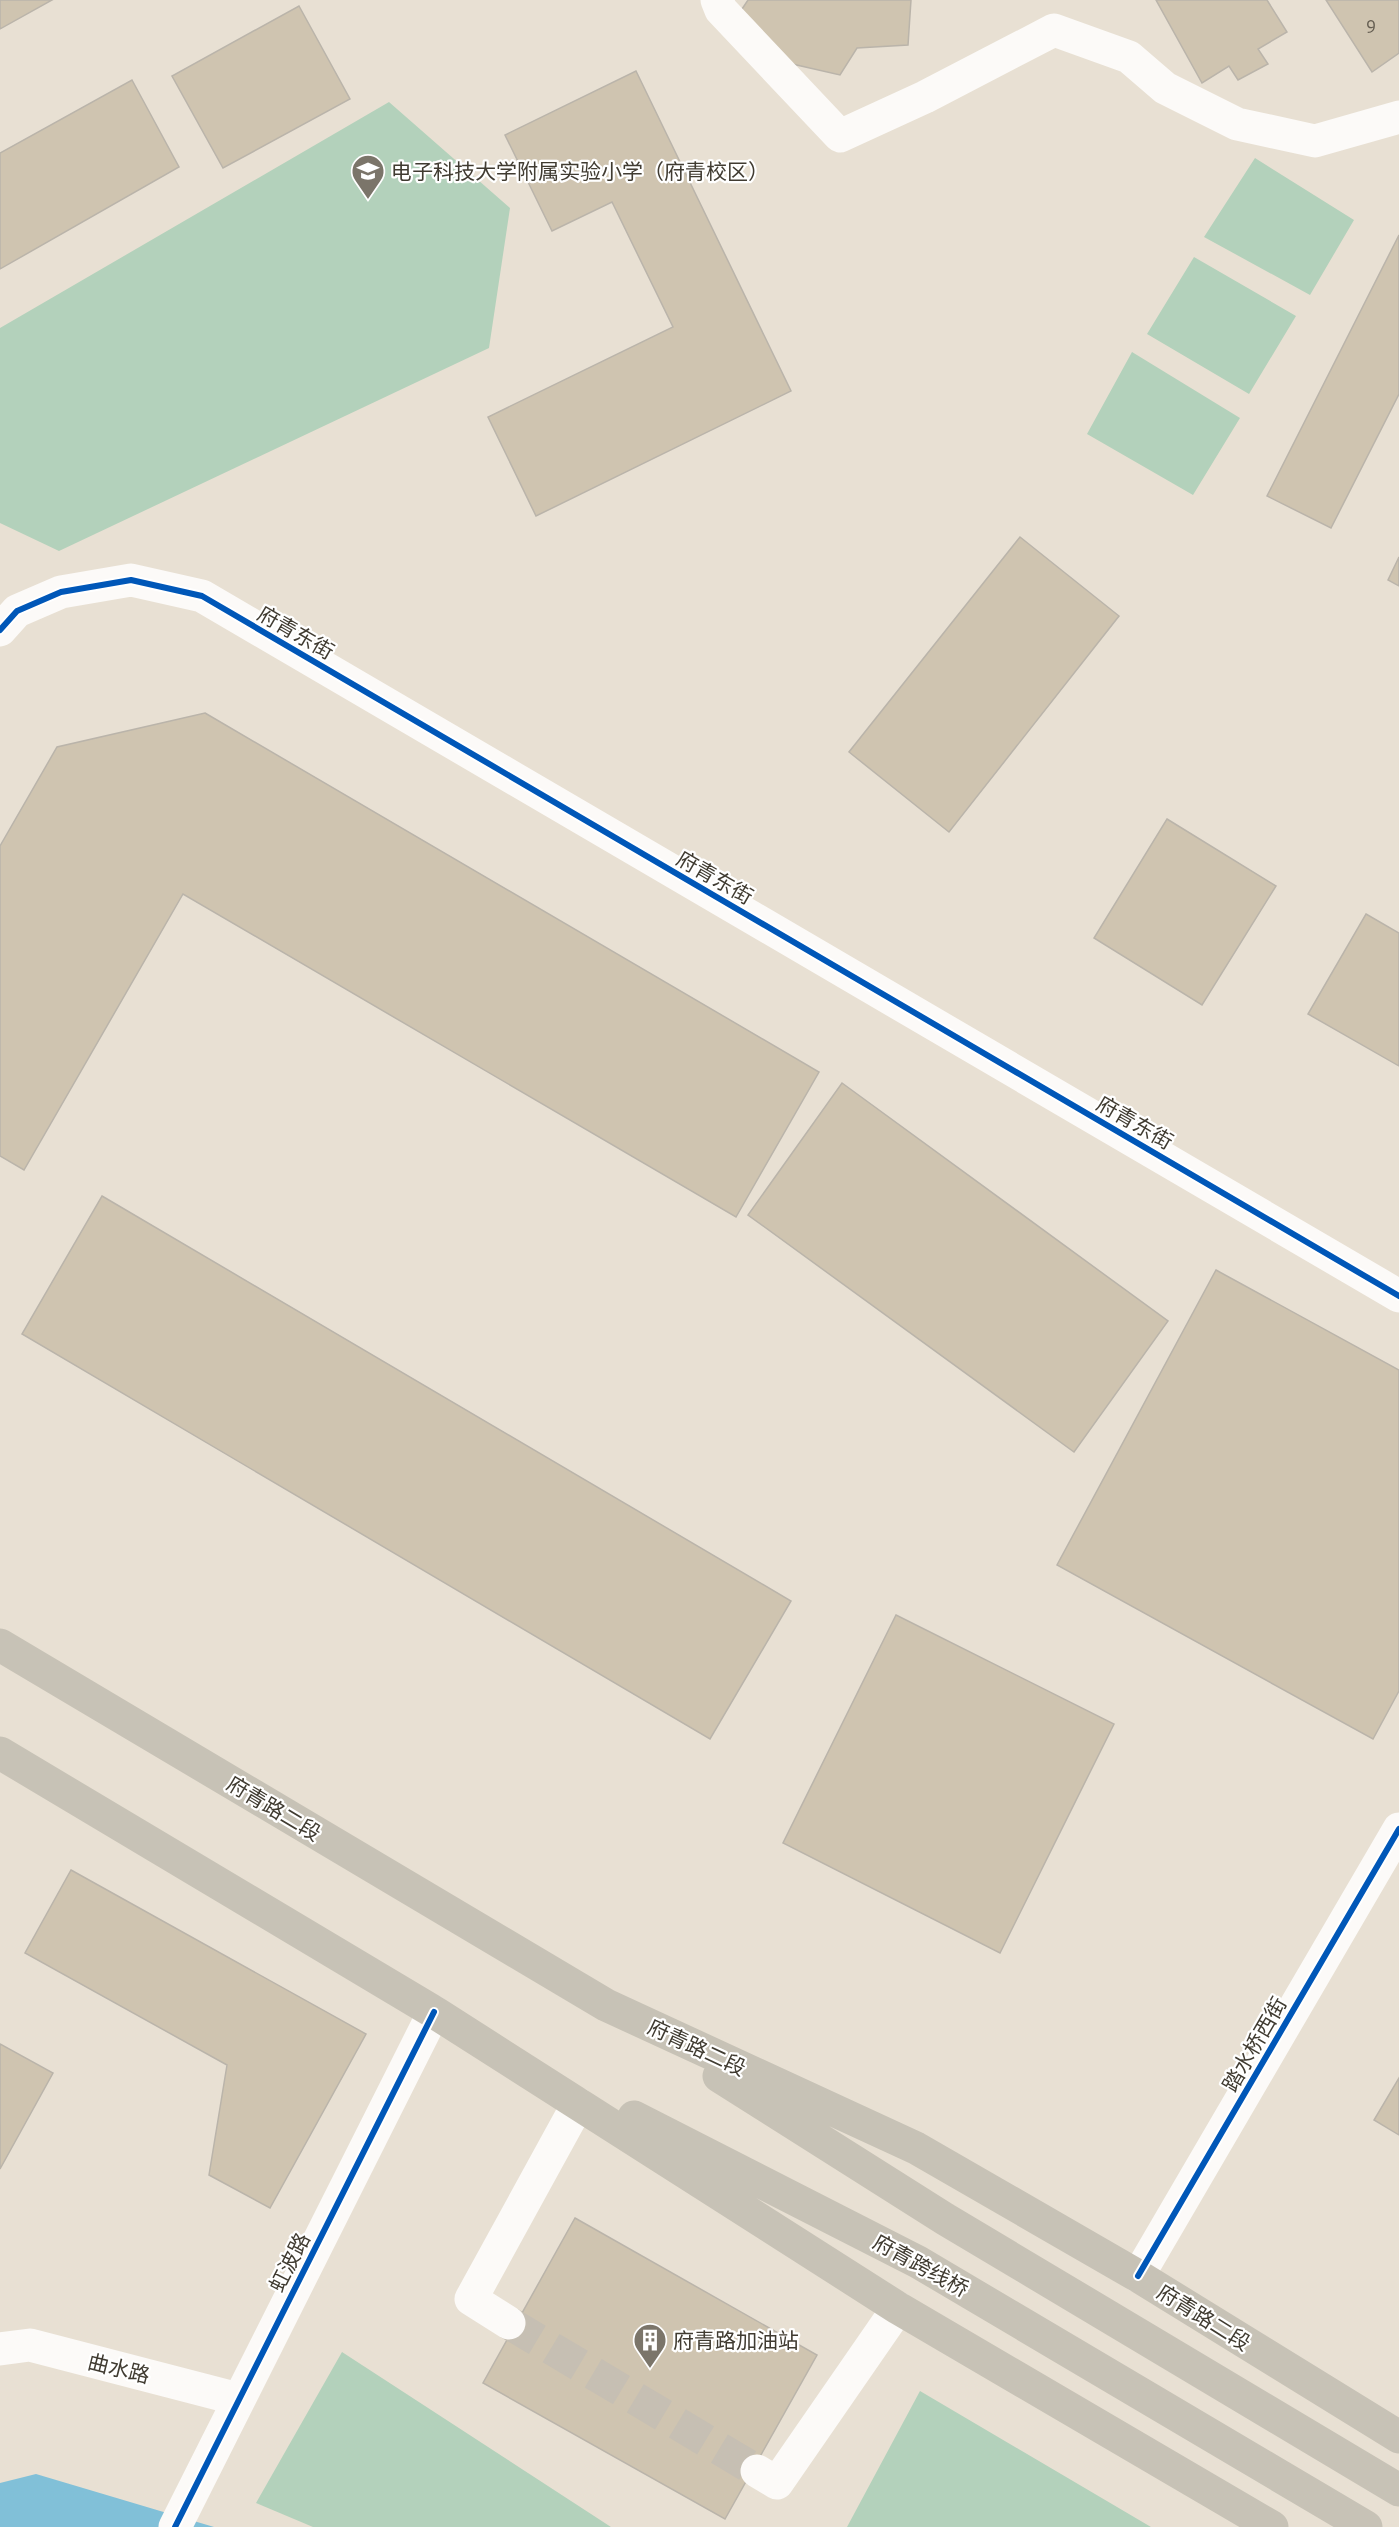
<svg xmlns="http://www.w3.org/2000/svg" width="1399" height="2527" font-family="Ubuntu,'Noto Sans SC',sans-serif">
<rect width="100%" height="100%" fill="#e8e0d3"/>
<path fill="#b3d1bb" d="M389,102L510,208L489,348L59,551L0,523V328Z
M1255,158L1354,220L1310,295L1204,237Z
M1194,257L1296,316L1249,394L1147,334Z
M1132,352L1240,418L1193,495L1087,434Z
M342,2352L611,2527H313L256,2503Z
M920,2391L1151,2527H847Z"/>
<path fill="#81c0d8" d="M36,2474L214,2527H0V2483Z"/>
<path fill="#cfc4b0" stroke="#bab4aa" stroke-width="1.5" d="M0,0H52L0,29Z
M748,0H911L908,45L857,48L840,75L788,63L740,12Z
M1156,0H1267L1287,32L1258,49L1268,64L1238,80L1229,66L1202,83Z
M1326,0H1399V53L1372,72Z
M299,6L350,99L223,168L172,76Z
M636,71L791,391L536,516L488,417L673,327L612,202L552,231L505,135Z
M132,80L179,167L0,269V153Z
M1399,235V394L1331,528L1267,496Z
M1020,537L1119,616L949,832L849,752Z
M1399,557V586L1388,580Z
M205,713L819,1072L736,1217L183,894L24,1170L0,1156V846L57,747Z
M1167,819L1276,886L1202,1005L1094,938Z
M1366,914L1399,933V1066L1308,1014Z
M842,1083L1168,1321L1074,1452L748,1215Z
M102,1196L791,1601L710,1739L22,1334Z
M1216,1270L1399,1370V1691L1373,1739L1057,1565Z
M896,1615L1114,1724L1000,1953L783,1843Z
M71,1870L366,2034L270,2208L209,2175L227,2065L25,1953Z
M0,2044L53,2073L0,2169Z
M1399,2078V2135L1374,2120Z
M575,2218L817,2355L725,2519L483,2383Z"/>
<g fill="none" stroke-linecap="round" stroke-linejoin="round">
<path stroke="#c6bfb3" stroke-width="33" stroke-dasharray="33 16" stroke-linecap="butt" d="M509,2323L757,2471"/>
<path stroke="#fcfaf8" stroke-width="33" d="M717,0L721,10L840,136L925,97L1054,30L1129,57L1165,88L1237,124L1315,141L1399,117
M0,630L17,611L61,592L131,580L202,596L1399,1296
M1138,2276L1399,1829
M509,2323L471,2299L578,2104
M0,2349L30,2345L238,2399
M757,2471L777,2483L898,2308
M175,2527L434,2012"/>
<path stroke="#c7c2b6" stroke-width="33" d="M0,1645L606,2005L916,2148L1138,2276L1399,2437
M0,1753L434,2012L898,2308L1272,2527
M719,2076L945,2219L1399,2490
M634,2117L918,2262L1366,2527"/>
<defs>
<path id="cycleway" d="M0,630L17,611L61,592L131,580L202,596L1399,1296
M1138,2276L1399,1829
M175,2527L434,2012"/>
</defs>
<use href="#cycleway" stroke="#fff" stroke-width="10"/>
<use href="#cycleway" stroke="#0057b8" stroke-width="6"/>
</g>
<defs>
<symbol id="school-pin" viewBox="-11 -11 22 30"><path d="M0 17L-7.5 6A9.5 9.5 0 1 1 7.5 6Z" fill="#7b756a" stroke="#fff"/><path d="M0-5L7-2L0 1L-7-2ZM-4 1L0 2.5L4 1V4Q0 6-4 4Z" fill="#fff"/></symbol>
<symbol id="building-pin" viewBox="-11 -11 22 30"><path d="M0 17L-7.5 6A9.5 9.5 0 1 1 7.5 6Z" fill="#7b756a" stroke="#fff"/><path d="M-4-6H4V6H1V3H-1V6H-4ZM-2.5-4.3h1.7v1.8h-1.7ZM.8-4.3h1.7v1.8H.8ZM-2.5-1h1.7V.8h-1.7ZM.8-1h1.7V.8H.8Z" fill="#fff"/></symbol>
</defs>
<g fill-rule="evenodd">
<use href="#school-pin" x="349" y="152" width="38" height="52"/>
<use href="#building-pin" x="631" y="2321" width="38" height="52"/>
</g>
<g text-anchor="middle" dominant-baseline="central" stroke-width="4.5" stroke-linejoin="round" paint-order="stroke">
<g font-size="18" fill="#645d51">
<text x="1371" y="26">9</text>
</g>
<g font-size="21" fill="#403b31" stroke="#fff" text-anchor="start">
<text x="391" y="171">电子科技大学附属实验小学（府青校区）</text>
<text x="673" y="2340">府青路加油站</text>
</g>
<g font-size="21" fill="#403b31" stroke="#fff">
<text transform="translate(296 632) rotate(30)">府青东街</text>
<text transform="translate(715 877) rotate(30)">府青东街</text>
<text transform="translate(1135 1122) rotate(30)">府青东街</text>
<text transform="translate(274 1808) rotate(31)">府青路二段</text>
<text transform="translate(1254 2044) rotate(-60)">踏水桥西街</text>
<text transform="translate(697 2047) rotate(25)">府青路二段</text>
<text transform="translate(289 2262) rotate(-63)">虹波路</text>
<text transform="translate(921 2265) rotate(29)">府青跨线桥</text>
<text transform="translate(1204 2317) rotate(32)">府青路二段</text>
<text transform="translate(119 2368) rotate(14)">曲水路</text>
</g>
</g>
</svg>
